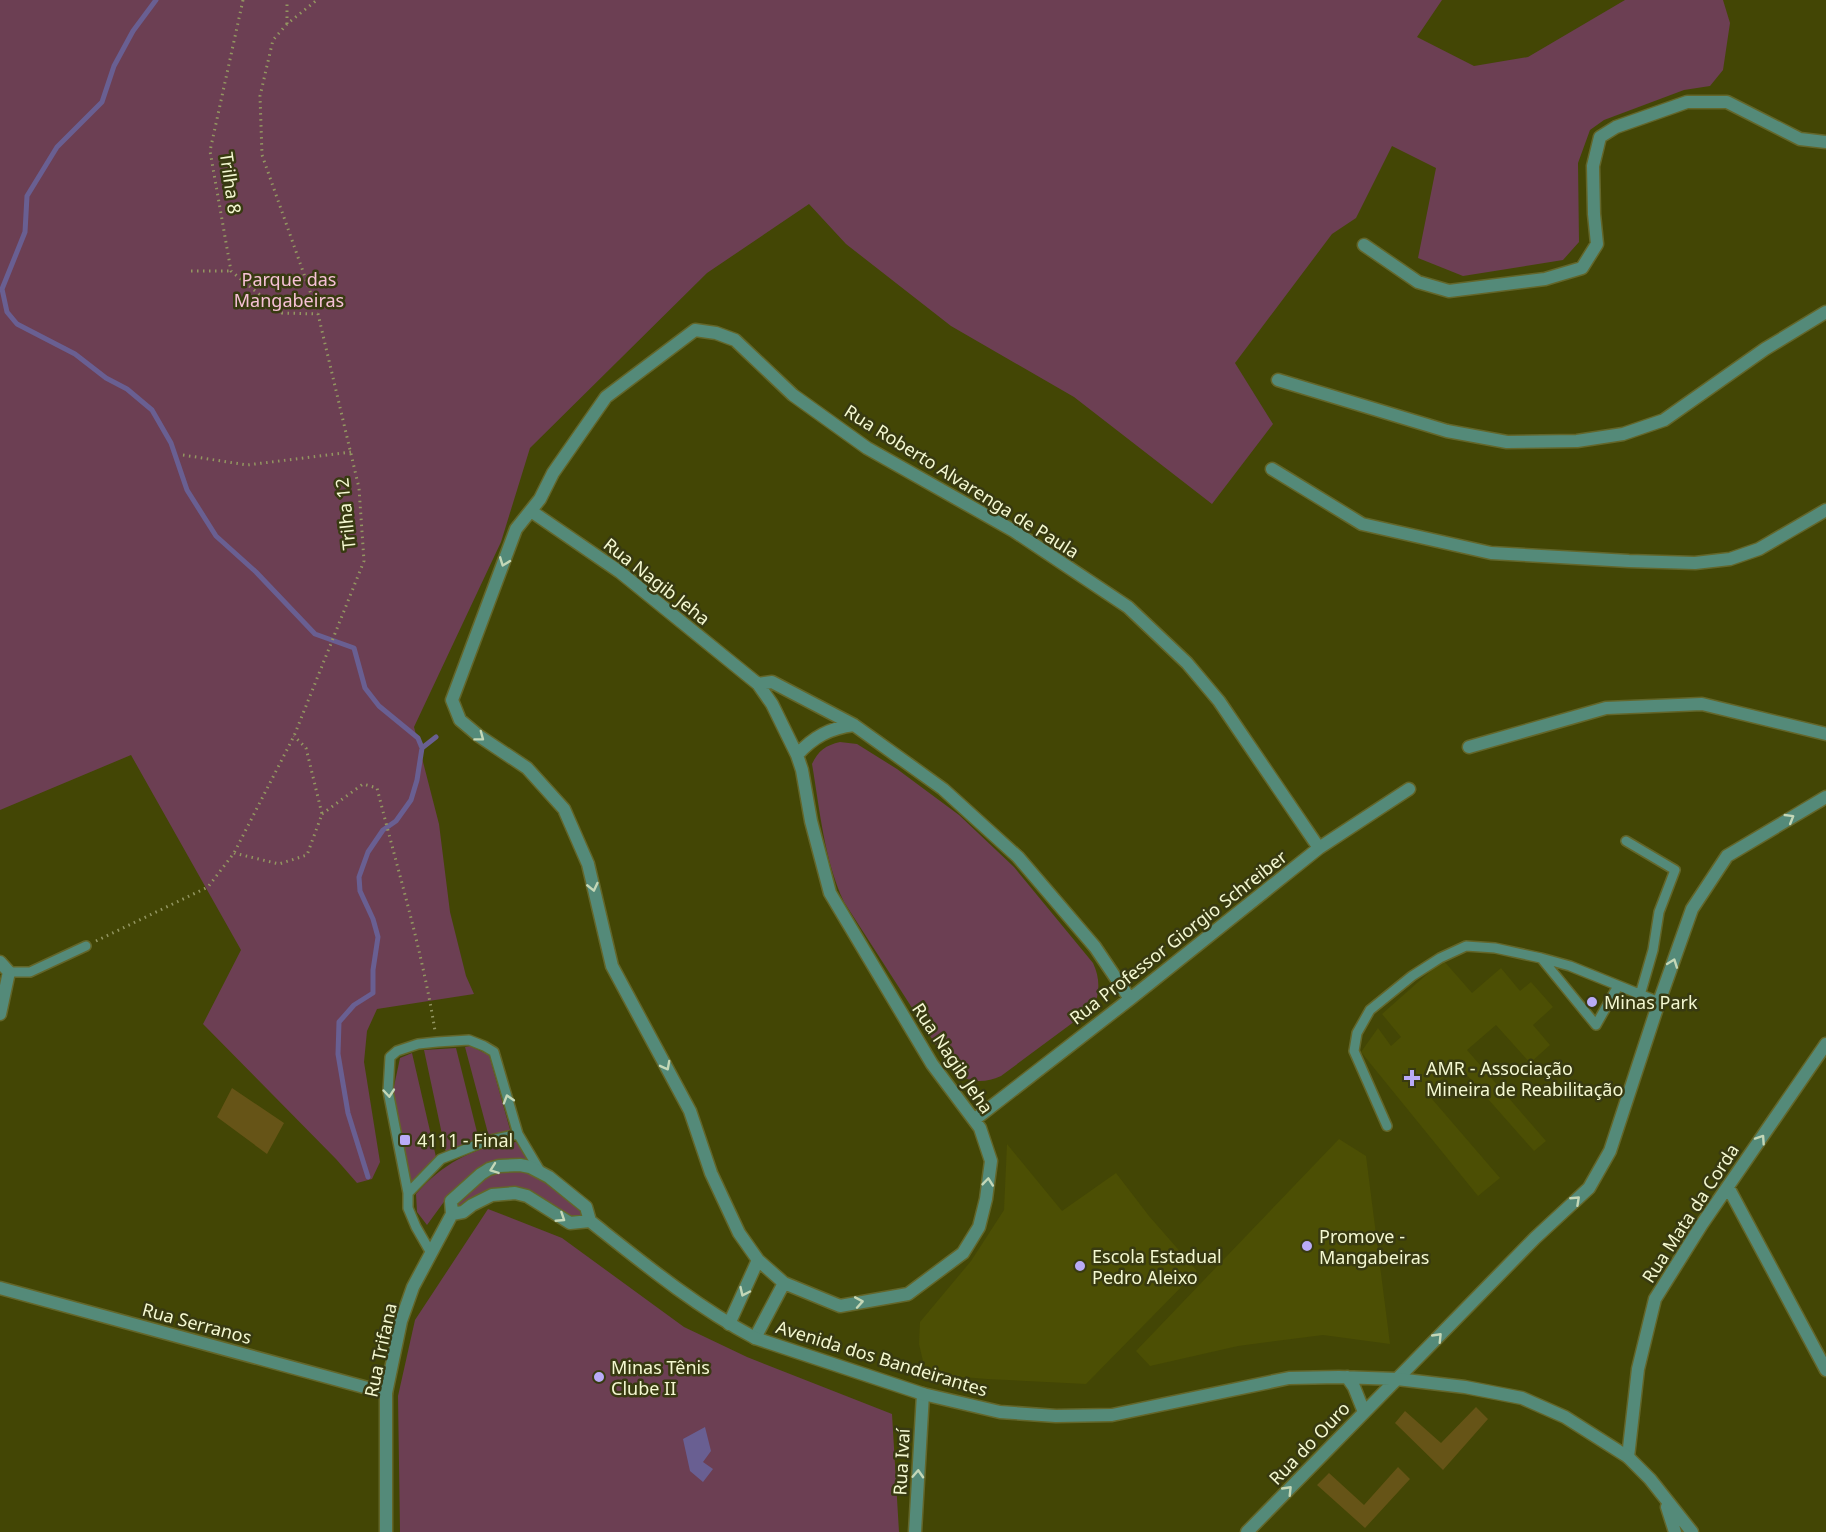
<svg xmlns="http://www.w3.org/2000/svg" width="1826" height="1532" font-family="'Noto Sans',sans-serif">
<rect width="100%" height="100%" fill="#434605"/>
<path fill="#4c4f04" d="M1443,960L1472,993L1501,968L1520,991L1531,982L1553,1007L1533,1025L1550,1045L1530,1063L1496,1025L1467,1050L1546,1141L1534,1151L1458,1065L1426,1092L1500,1178L1478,1196L1361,1052L1378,1028L1391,1046L1401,1037L1382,1014Z
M1339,1139L1366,1156L1390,1344L1323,1335L1238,1346L1150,1366L1136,1351Z
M1007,1144L1062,1211L1116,1173L1149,1216L1197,1271L1086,1384L987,1379L926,1374L919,1344L920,1322L971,1261L1004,1210Z"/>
<path fill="#6c3f53" d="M0,0H1442L1417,37L1474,66L1528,57L1625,0H1723L1730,23L1723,70L1710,86L1684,90L1604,120L1590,130L1578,163L1579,242L1563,260L1463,276L1418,258L1436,168L1392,146L1356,218L1332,234L1235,363L1273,424L1212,504L1074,397L951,326L846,244L809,204L707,273L530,448L501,542L414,727L439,824L450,912L466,976L474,994L377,1009L367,1031L364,1062L380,1162L372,1179L357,1183L336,1159L203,1024L241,950L131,755L0,810Z
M840,742L857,744L897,769L959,815L1014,867L1093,963C1100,978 1100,991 1094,1007L1001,1076C983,1084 968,1083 952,1070L844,902C824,859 820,811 812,764C818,751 826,745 840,742Z
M470,1046L489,1055L511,1133L489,1137L465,1047Z
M456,1048L479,1140L446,1153L424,1050Z
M412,1053L436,1157L411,1183L393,1091L400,1058Z
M516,1142L528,1160L498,1161L446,1199L427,1225L417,1212L416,1194C443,1163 475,1146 516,1142Z
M519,1170L538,1176L582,1210L584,1217L572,1218L516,1188L491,1190L479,1194L461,1207L457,1208L456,1203C469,1191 482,1175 499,1171C506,1170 513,1170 519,1170Z
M488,1209L562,1238L684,1327L747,1357L892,1414L899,1532H400L398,1396L415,1320Z"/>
<path fill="#695f92" d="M705,1427L711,1451L703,1462L713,1469L703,1482L690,1471L683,1439Z"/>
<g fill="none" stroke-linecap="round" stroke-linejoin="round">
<path stroke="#695f92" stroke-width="5" d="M156,0L133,31L114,66L102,102L57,147L27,196L25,232L2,289L7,312L17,324L75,354L106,378L127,389L152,410L171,443L187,490L216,536L256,572L315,634L354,648L365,688L379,706L418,738L422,748L417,780L411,800L396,821L383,830L368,852L359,877L360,891L373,919L378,937L373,970V993L354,1005L339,1022L338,1054L348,1113L368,1177
M422,748L436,737"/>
</g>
<path fill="#665417" d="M232,1088L284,1123L267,1154L217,1117Z
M1476,1407L1488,1419L1443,1470L1395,1423L1405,1411L1441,1443Z
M1398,1467L1410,1479L1365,1528L1317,1485L1329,1473L1364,1505Z"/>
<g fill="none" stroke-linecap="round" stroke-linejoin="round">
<defs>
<path id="service" d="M1626,841L1675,870L1659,912L1653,950L1640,995
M1542,959L1596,1025L1618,986
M9,972H30L86,946
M1387,1126L1354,1051L1357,1033L1370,1010L1412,976L1440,958L1466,946L1495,948L1541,958L1570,966L1659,1002
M408,1193L441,1159L486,1141L518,1134
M431,1253L416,1227L408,1208V1193L388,1091L390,1057L397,1051L418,1044L437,1042L469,1040L484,1046L494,1052L518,1134L540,1171"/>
<path id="minor" d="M1364,245L1418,282L1449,291L1545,279L1582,268L1597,244L1594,214L1593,166L1600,137L1616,127L1687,102H1727L1800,139L1826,142
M1278,380L1447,431L1507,442L1577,441L1623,434L1664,420L1765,349L1826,312
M1272,469L1362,524L1491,553L1629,561L1695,563L1730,559L1759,549L1826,510
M531,511L620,572L758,684L772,682L854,725L943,789L1018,857L1095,947L1130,999
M758,684L772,704L797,755L802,770L811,821L830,893L932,1064L980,1128L991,1161L986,1199L979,1227L963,1253L908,1294L840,1306L784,1283L758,1260L739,1233L711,1173L690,1111L612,966L588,864L564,809L527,768L479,736L460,720L452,700L516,529L540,499L553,473L606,397L695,330L716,333L735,340L793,395L867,448L1014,531L1128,607L1187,663L1219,701L1319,848
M1469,747L1606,708L1702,704L1826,734
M797,755C813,737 830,728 854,725
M0,962L9,972
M0,1014L9,972
M974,1120L1130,999L1319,848L1409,789
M1728,1187L1826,1370
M0,1288L386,1393
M729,1324L758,1260
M755,1338L784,1283
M1397,1379L1535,1238L1589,1188L1610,1151L1659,1002L1692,909L1727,856L1826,797
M1628,1457L1638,1369L1655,1299L1702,1224L1826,1044
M915,1532L923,1394"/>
<path id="tertiary" d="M452,1214L463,1212L472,1205L492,1195L515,1193L527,1196L570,1223L590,1221
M1347,1377L1354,1387L1364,1412
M1667,1507L1675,1532
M386,1532V1393L401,1321L413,1287L452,1214L451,1201L481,1174L489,1169L499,1166L520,1165L530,1167L549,1177L586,1207L590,1221C643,1263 695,1306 755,1338L923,1394L1000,1412L1056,1416L1112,1415L1289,1378L1339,1377L1397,1379L1465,1387L1522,1398L1565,1417L1628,1457L1650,1479L1692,1532
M1247,1532L1397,1379"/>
</defs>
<use href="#service" stroke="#63662a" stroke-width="12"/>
<use href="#minor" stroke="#63662a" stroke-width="15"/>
<use href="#tertiary" stroke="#63662a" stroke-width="15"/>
<path stroke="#939661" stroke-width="3" stroke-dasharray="1.5 4.5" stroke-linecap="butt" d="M243,0L210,151L231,271L282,313L318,314
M287,24V0
M191,271H231
M183,455L247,465L351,452
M322,814L363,784L377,788C397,868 422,949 435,1031
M234,853L279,864L307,855L322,814L306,748L294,736
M96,941L208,887L234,853L294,736L364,561L359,488L318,314L262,155L260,96L273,40L287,24L317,0"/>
<use href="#service" stroke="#548a79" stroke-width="9"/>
<use href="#minor" stroke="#548a79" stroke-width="12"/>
<use href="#tertiary" stroke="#548a79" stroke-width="12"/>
</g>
<defs><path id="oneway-chevron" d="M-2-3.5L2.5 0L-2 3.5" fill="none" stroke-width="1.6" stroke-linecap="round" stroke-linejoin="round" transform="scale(1.5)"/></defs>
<g stroke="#c4d7b7">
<use href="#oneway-chevron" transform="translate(504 562) rotate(111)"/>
<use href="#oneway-chevron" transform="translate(480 737) rotate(37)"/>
<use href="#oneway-chevron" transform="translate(1790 818) rotate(-31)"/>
<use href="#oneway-chevron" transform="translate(593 887) rotate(77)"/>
<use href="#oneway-chevron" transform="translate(1673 963) rotate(-70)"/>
<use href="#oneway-chevron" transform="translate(666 1066) rotate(62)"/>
<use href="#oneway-chevron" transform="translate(389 1093) rotate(85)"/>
<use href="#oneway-chevron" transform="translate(508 1099) rotate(-107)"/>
<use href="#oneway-chevron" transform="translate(1761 1139) rotate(-56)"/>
<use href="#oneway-chevron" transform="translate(494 1169) rotate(160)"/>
<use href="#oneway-chevron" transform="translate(988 1182) rotate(-84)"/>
<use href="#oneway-chevron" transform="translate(1576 1200) rotate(-43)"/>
<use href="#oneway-chevron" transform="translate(561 1218) rotate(33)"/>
<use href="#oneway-chevron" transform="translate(744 1292) rotate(115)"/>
<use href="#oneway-chevron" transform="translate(859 1302) rotate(-10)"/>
<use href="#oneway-chevron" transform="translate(1438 1337) rotate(-46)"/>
<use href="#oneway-chevron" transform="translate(918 1474) rotate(-87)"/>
<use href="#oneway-chevron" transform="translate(1288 1490) rotate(-46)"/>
</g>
<g fill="#b9abf7" stroke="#383a11" stroke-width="2">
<circle cx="1592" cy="1002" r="6"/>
<path d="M1409 1069h6v6h6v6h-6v6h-6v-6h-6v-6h6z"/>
<rect x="399" y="1134" width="12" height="12" rx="3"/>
<circle cx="1307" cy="1246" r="6"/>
<circle cx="1080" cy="1266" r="6"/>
<circle cx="599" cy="1377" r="6"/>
</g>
<g text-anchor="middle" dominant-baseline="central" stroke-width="5" stroke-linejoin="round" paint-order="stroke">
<g font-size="18" fill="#f4f8d1" stroke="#383a11">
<text transform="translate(231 183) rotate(82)">Trilha 8</text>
<text transform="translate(962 481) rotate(32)">Rua Roberto Alvarenga de Paula</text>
<text transform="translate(345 514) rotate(-96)">Trilha 12</text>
<text transform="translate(657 581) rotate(38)">Rua Nagib Jeha</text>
<text transform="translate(1178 937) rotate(-38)">Rua Professor Giorgio Schreiber</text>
<text transform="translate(953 1058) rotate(56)">Rua Nagib Jeha</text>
<text transform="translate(1690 1213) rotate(-57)">Rua Mata da Corda</text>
<text transform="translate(197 1323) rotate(15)">Rua Serranos</text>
<text transform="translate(380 1350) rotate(-78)">Rua Trifana</text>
<text transform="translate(882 1358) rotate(17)">Avenida dos Bandeirantes</text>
<text transform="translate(1309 1443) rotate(-46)">Rua do Ouro</text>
<text transform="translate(901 1462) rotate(-87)">Rua Ivaí</text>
</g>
<g font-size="18" fill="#f6c1d6" stroke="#383a11">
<text x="289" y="279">Parque das<tspan x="289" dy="21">Mangabeiras</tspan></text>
</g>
<g font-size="18" fill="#f4f8d1" stroke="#383a11" text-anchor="start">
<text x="1604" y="1002">Minas Park</text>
<text x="1426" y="1068">AMR - Associação<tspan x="1426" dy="21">Mineira de Reabilitação</tspan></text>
<text x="417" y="1140">4111 - Final</text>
<text x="1319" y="1236">Promove -<tspan x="1319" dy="21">Mangabeiras</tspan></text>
<text x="1092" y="1256">Escola Estadual<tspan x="1092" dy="21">Pedro Aleixo</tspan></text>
<text x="611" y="1367">Minas Tênis<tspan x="611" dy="21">Clube II</tspan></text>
</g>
</g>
</svg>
